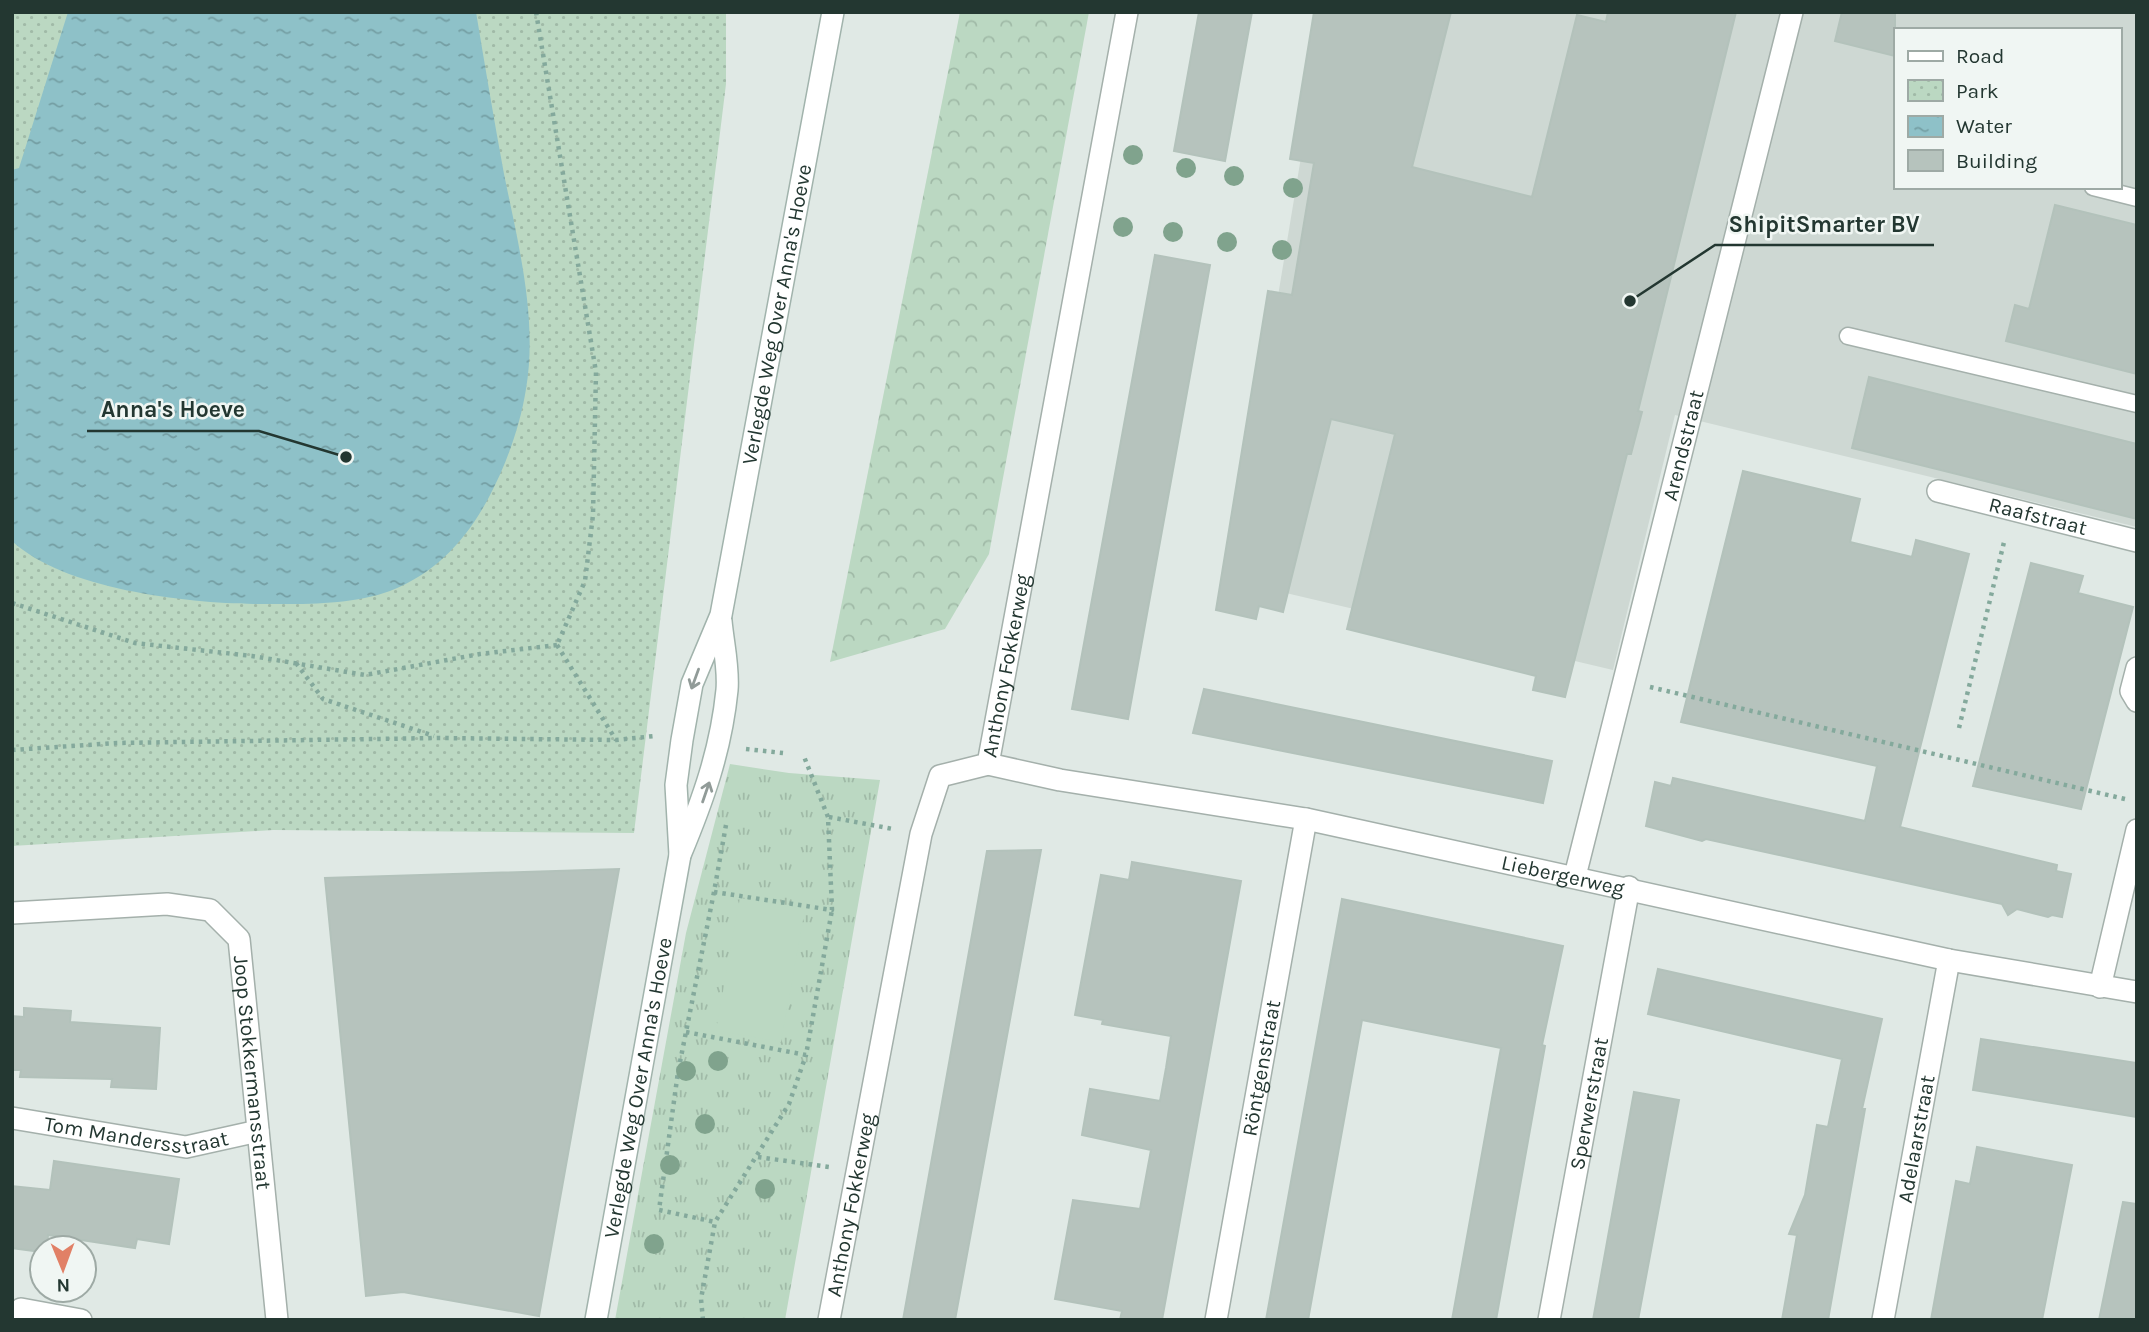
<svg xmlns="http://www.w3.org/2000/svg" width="2149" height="1332" font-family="Karla,sans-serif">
<defs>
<pattern id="grass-tufts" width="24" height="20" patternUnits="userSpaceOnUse" patternTransform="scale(1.75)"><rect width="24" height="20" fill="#bbd8c2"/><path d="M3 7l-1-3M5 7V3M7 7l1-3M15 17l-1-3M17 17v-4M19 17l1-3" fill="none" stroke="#a0baa7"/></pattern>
<pattern id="forest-crowns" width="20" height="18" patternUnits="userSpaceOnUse" patternTransform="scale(1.75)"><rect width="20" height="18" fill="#bbd8c2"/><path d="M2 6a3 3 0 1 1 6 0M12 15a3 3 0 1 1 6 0" fill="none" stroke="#a0baa7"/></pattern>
<pattern id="park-dots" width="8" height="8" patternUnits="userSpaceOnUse" patternTransform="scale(1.75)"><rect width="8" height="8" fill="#bbd8c2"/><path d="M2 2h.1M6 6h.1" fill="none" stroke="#a0baa7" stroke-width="1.8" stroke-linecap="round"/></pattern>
<pattern id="water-ripples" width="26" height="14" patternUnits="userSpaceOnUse" patternTransform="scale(1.75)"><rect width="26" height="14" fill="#8ec1c8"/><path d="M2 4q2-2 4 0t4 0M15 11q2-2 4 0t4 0" fill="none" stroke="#749ea3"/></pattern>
</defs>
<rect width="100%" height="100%" fill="#e0e9e5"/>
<path fill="#ced8d3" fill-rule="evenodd" d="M1325,12H2137V527L1675,415L1613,670L1231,580ZM1895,30H2119V187H1895Z"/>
<path fill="url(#grass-tufts)" d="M730,764L789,773L880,780L785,1320H615L686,933Z"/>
<path fill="url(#forest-crowns)" d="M960,12H1089L989,554L945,629L830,662Z"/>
<path fill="url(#park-dots)" d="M12,12H726V84L634,833L273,830L12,846Z"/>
<path fill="#bbd8c2" d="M740,898L805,909L781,1042L716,1030Z"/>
<path fill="url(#water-ripples)" d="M68,12H476C485,66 494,120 504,174C518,243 538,319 526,389C520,427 506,465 488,499C465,541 436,573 390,591C349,606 298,604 254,604C185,603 63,589 12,541V170L19,168Z"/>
<path fill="#b6c3bd" stroke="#b3c2bb" stroke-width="2" d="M1199,12H1252L1225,161L1174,151Z
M1314,12H1451L1412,167L1532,197L1577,15L1606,22L1608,12H1736L1638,411L1642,412L1631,454H1627L1565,697L1533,690L1536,676L1347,629L1395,434L1331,419L1283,612L1259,606L1256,619L1216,610L1268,291L1292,295L1314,163L1290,159Z
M1842,12H1895V56L1835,41Z
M2055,205L2137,225V374L2006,341L2015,305L2029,309Z
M1155,255L1210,265L1128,719L1072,709Z
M1869,377L2137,444V519L1852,448Z
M1743,471L1860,499L1850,542L1912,557L1916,540L1969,554L1900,827L2057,865L2056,871L2071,874L2062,917L2052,915L2048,917L2017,909L2008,915L2002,904L1706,839L1702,841L1646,826L1655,782L1671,786L1673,778L1865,821L1877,766L1681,722Z
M2031,563L2083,576L2078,593L2133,607L2081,809L1973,786Z
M1204,689L1552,761L1543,803L1193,733Z
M1041,850L955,1320H903L987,851Z
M1132,862L1241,881L1162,1320H1120L1122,1311L1055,1299L1073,1200L1140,1209L1151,1150L1082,1135L1090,1089L1160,1101L1166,1068L1171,1036L1102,1024L1103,1020L1075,1015L1101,875L1129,880Z
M619,869L539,1316L403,1292L366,1296L325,878Z
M1342,899L1563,946L1542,1045L1545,1046L1496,1320H1452L1501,1048L1362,1020L1308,1320H1266Z
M1658,969L1882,1019L1862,1109H1865L1828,1320H1782L1797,1235L1789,1234L1805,1195L1817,1125L1828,1127L1842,1059L1648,1014Z
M24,1008L71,1011L70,1022L160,1028L156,1089L111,1087L112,1079L20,1077L21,1070H12V1016L24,1017Z
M1981,1039L2137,1063V1117L1973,1090Z
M1634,1092L1679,1100L1638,1320H1593Z
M1977,1147L2072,1165L2042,1320H1931L1956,1181L1970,1184Z
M54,1161L179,1179L169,1244L137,1239L135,1248L48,1235L47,1248H42V1252L12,1248V1186L50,1190Z
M2123,1202L2137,1204V1320H2099Z"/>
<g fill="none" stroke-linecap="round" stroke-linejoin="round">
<defs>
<path id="service" d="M2093,187L2137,198
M1848,336L2137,404"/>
<g id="minor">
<path id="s1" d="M1938,491L2137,541"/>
<path d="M2137,668L2131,691L2137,701"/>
<path id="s2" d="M988,764L1060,780L1306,819L1949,960L2137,992"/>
<path id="s3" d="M1575,876L1792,12"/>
<path id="s4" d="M12,913L167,904L210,910L239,939L277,1320"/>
<path d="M2100,987L2137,830"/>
<path id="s5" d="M12,1118L186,1147L258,1131"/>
<path d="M18,1320L21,1309L81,1320"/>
<path id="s6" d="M829,1320L921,834L940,776L988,764L1127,12"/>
<path id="s7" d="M1216,1320L1306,819"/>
<path id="s8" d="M1549,1320L1629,887"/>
<path id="s9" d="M1883,1320L1949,960"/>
</g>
<g id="secondary">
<path id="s10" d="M680,855L676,785L682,740L692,684L721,615L833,12"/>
<path id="s11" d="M596,1320L680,855C703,800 721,750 727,690C729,668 723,643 721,621"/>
</g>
</defs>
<use href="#service" stroke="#a4b0ab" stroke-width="19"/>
<use href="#minor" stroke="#a4b0ab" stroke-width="24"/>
<use href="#secondary" stroke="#a1b3ac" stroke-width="24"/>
<path stroke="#84a99c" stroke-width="4.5" stroke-dasharray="3.5 5" stroke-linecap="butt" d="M536,12L596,372L593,515L585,581L557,645
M12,603L135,643L252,656L365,675L480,654L557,645
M557,645L616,740
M296,663L323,699L434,736
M1650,687L2129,800
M1959,728L2005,538
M746,749L783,753
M12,750L117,743L438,738L616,740L655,736
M829,817L893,829
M726,825L714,892L832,910L828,817L803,754
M714,892L678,1072L659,1210L715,1222
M686,1032L806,1055L832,910
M758,1157L829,1167
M703,1320L701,1299L715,1222L789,1104L806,1055"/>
<use href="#service" stroke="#fff" stroke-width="16"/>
<use href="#minor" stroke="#fff" stroke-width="21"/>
<use href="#secondary" stroke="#fff" stroke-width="21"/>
</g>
<g fill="#80a38d">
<circle cx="1133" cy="155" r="10"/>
<circle cx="1186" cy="168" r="10"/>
<circle cx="1234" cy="176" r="10"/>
<circle cx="1293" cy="188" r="10"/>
<circle cx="1123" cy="227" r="10"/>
<circle cx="1173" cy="232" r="10"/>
<circle cx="1227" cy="242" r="10"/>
<circle cx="1282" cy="250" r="10"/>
<circle cx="718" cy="1061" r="10"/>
<circle cx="686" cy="1071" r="10"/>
<circle cx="705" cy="1124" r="10"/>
<circle cx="670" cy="1165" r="10"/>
<circle cx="765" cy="1189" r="10"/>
<circle cx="654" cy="1244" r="10"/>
</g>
<defs><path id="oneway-shaft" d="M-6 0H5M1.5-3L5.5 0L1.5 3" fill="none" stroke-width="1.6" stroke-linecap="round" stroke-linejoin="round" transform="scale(1.75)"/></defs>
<g stroke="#919b98">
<use href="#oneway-shaft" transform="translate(695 679) rotate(110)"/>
<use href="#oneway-shaft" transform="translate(706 792) rotate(-71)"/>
</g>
<g text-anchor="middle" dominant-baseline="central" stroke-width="5" stroke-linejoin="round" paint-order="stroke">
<g font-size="21" fill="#233731" stroke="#f0f6f3">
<text stroke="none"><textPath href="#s10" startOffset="553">Verlegde Weg Over Anna's Hoeve</textPath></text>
<text stroke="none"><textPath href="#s3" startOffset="444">Arendstraat</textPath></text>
<text stroke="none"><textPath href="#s1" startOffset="103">Raafstraat</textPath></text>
<text stroke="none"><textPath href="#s6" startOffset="705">Anthony Fokkerweg</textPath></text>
<text stroke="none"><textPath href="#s2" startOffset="586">Liebergerweg</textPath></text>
<text stroke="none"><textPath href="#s7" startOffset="256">Röntgenstraat</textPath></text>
<text stroke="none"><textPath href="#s4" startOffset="374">Joop Stokkermansstraat</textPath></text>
<text stroke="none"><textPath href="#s11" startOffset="236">Verlegde Weg Over Anna's Hoeve</textPath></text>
<text stroke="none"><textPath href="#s8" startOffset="220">Sperwerstraat</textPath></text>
<text stroke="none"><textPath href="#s5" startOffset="126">Tom Mandersstraat</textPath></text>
<text stroke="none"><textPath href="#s9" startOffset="184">Adelaarstraat</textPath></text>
<text stroke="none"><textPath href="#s6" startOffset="117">Anthony Fokkerweg</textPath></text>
</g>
</g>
<path fill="none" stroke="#233731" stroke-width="2.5" d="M1630 301L1715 245H1934M346 457L259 431H87"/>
<g fill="#233731" stroke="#f0f6f3" stroke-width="2.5">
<circle cx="1630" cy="301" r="7"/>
<circle cx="346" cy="457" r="7"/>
</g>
<g font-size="23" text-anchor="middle" font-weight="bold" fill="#233731" stroke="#f0f6f3" stroke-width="5" stroke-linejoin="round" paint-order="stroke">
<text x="1824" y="232">ShipitSmarter BV</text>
<text x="173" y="417">Anna's Hoeve</text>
</g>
<rect width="2149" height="1332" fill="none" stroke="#233731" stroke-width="28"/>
<rect x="1894" y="28" width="228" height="161" fill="#f0f6f3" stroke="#9eaaa5" stroke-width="2"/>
<rect x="1908" y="51" width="35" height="10" fill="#ffffff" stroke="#9eaaa5" stroke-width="2"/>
<text x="1956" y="63" font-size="21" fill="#233731">Road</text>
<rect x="1908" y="80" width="35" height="21" fill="url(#park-dots)" stroke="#9eaaa5" stroke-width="2"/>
<text x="1956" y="98" font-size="21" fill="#233731">Park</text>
<rect x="1908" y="116" width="35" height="21" fill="url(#water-ripples)" stroke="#9eaaa5" stroke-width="2"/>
<text x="1956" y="133" font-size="21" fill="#233731">Water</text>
<rect x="1908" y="150" width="35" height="21" fill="#b6c3bd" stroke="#9eaaa5" stroke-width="2"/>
<text x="1956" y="168" font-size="21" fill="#233731">Building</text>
<g transform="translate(63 1269) rotate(179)"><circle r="33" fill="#f0f6f3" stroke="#9eaaa5" stroke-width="2"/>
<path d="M0-5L12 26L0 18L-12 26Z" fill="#e18066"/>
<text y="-10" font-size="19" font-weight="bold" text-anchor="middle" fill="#233731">N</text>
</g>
</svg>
